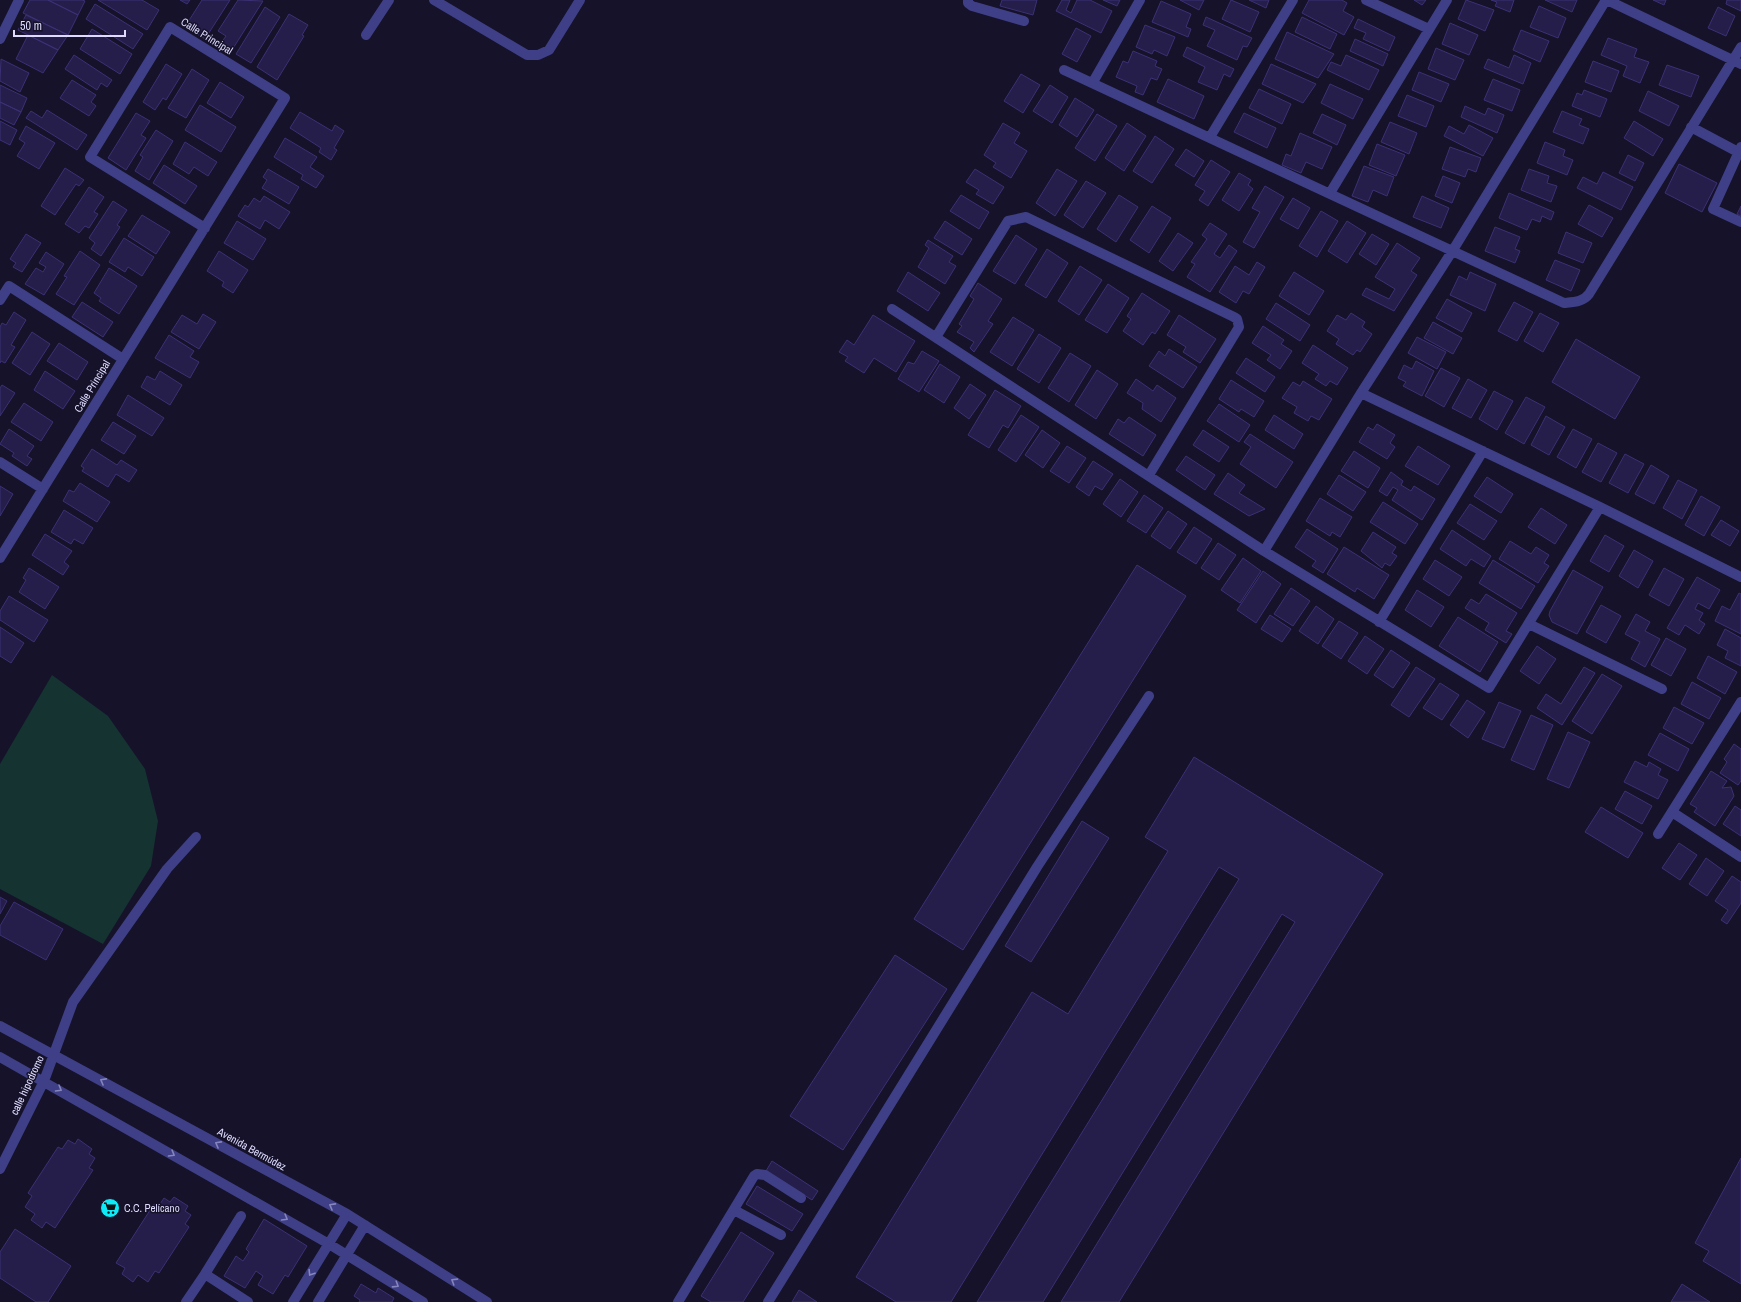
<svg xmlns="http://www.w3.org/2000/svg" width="1741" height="1302" font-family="'Archivo Narrow',sans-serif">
<rect width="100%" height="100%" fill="#15122a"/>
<path fill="#153331" d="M52,675L108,716L145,769L158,821L151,866L103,944L0,889V764Z"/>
<path fill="#251e4a" stroke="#3b3175" d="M30,0H48L78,15L68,35L23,13Z
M48,0H82L85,1L78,15Z
M98,0H142L159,10L147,30Z
M180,0H190L187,4Z
M202,0H230L205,39L194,32L197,28L188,22Z
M238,0L263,1L232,50L221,43L226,36L218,31Z
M1002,0H1037L1033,15L1000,6Z
M1062,0H1070L1066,10L1071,13L1077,0H1090L1112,11L1101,33L1056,11Z
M1103,0H1120L1117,6Z
M1180,0H1204L1199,10Z
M1231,0L1259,12L1250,32L1222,19Z
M1249,0H1269L1266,8Z
M1309,0H1342L1347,3L1343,11L1354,17L1344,35L1302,13Z
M1414,0H1426L1422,5Z
M1466,0L1494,10L1485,31L1458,19Z
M1491,0H1514L1510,12L1495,6L1497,2Z
M1545,0H1577L1572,12Z
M1653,0H1666L1664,5Z
M1727,0H1741V11L1726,4Z
M1161,1L1191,14L1186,27L1191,29L1188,37L1152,22Z
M95,4L143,34L133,49L86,19Z
M1539,6L1566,18L1558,38L1530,27Z
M265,7L280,17L251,63L236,54Z
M1718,7L1735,16L1726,36L1708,28Z
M289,14L308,25L302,35L304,36L277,80L257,67Z
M26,15L68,35L58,50L18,30Z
M1206,17L1252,38L1247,47L1243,46L1237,60L1207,46L1215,30L1203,25Z
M1302,17L1337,34L1330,49L1295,32Z
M1358,19L1395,37L1389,51L1363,39L1366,33L1354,28Z
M1450,23L1478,35L1469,55L1442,44Z
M1145,25L1175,37L1167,56L1154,50L1152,54L1136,47Z
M1076,28L1091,36L1077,62L1062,54Z
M92,29L132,54L120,74L80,49Z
M1521,30L1549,41L1540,62L1513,50Z
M1287,32L1334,54L1318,78L1275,59Z
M28,35L58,50L43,73L16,59Z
M1608,38L1637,49L1634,57L1649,62L1640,83L1623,76L1627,66L1601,55Z
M1355,39L1388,54L1383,66L1350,51Z
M1187,47L1234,69L1230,77L1224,74L1217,90L1198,82L1205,67L1183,56Z
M1436,48L1464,60L1455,80L1428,69Z
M1133,51L1157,61L1155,66L1162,69L1157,80L1151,78L1143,95L1135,92L1137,86L1116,77L1123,61L1128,63Z
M74,55L112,80L107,87L101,83L97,90L65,69Z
M1346,55L1379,70L1369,90L1327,70L1331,62L1341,66Z
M1514,55L1531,63L1523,84L1484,68L1488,59L1509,68Z
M1,59L29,73L20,92L0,81Z
M1593,61L1619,71L1611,92L1585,82Z
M166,64L182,74L166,100L163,98L155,110L143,102Z
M1271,64L1316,84L1303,103L1262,84Z
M1667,65L1699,76L1691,97L1659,85Z
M192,69L209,80L186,118L168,108Z
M1419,72L1449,84L1441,102L1412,90Z
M1021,74L1040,85L1023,113L1004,101Z
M1168,79L1204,96L1194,119L1157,102Z
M1493,79L1520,90L1512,111L1484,100Z
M72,80L96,95L91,102L96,106L89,116L60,98Z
M220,82L244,97L231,118L207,103Z
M1330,84L1363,99L1353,119L1321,103Z
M0,85L27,98L21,112L0,102Z
M1050,85L1068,97L1052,123L1033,111Z
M1259,89L1291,104L1282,124L1249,108Z
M1584,90L1607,99L1600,117L1572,106L1577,93L1582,95Z
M1648,91L1679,106L1669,126L1639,111Z
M1407,95L1434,106L1426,127L1398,116Z
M1075,98L1094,110L1077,137L1059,125Z
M0,102L21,112L14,125L0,118Z
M200,105L236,127L221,152L185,130Z
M1465,106L1485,115L1488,108L1504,115L1497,133L1461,117Z
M47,110L87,135L77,150L26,118L31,111L42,118Z
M1562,111L1582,119L1579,125L1589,129L1583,144L1553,132Z
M300,112L332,131L335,125L344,131L334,148L337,150L331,160L319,152L321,148L290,128Z
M136,113L150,121L141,135L146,138L126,170L108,158Z
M1244,113L1276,128L1267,148L1234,132Z
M1097,114L1117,126L1095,161L1075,148Z
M1322,114L1346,125L1337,145L1313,133Z
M0,121L17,130L10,145L0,140Z
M1634,121L1663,139L1653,156L1624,138Z
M1390,122L1417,133L1409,154L1381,142Z
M1003,123L1020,133L1014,143L1027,151L1011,178L993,167L996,163L984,155Z
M1127,123L1146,136L1124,171L1105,158Z
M1469,125L1493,138L1483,156L1444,136L1449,126L1464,134Z
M26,126L55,143L39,169L17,156L25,143L19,139Z
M156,130L173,141L149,180L135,171L143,157L140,155Z
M1300,133L1332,147L1322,169L1306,162L1301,173L1282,165L1286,154L1291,156Z
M1155,136L1174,149L1152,183L1133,171Z
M285,138L317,157L310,167L324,176L316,188L301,179L303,175L274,157Z
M185,142L217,162L208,176L194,167L189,174L173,164Z
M1545,142L1565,150L1563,156L1573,160L1567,175L1537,163Z
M1377,144L1405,155L1396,176L1369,165Z
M1450,147L1481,158L1476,172L1468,169L1465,177L1442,169Z
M1186,149L1204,161L1194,177L1175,165Z
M1628,155L1644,163L1635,181L1619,173Z
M1211,160L1230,172L1208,206L1199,200L1205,191L1195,185Z
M1679,164L1717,183L1702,212L1665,193Z
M164,165L197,186L185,204L153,183Z
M1364,166L1394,177L1387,196L1373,190L1368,202L1352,196Z
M65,168L84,180L79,186L76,184L55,215L41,206Z
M268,169L299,187L289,204L262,188L267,180L263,177Z
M975,169L1004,187L993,204L976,194L979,190L966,182Z
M1057,169L1077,181L1055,216L1036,203Z
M1529,169L1549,176L1547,183L1557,186L1551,202L1521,190Z
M1603,172L1633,187L1621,210L1577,188L1583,177L1597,184Z
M1239,173L1251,180L1248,185L1253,189L1239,211L1222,200Z
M1443,176L1460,183L1452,203L1435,196Z
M1086,181L1106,193L1083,228L1064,215Z
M1265,186L1284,197L1254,248L1243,242L1260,212L1252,208Z
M89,187L104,197L94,212L98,214L89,228L85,226L79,233L65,224Z
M1509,193L1554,212L1551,220L1542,216L1540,222L1532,219L1527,230L1499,218Z
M961,195L989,212L979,229L950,211Z
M1119,195L1138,207L1116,242L1097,229Z
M264,196L290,212L279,229L265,220L260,229L238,216L245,205L248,207L254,198L260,202Z
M1422,196L1449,208L1441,228L1413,217Z
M1293,198L1310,208L1298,229L1280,219Z
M113,201L127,210L117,225L120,227L101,256L91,249L95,243L89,238Z
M1589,205L1613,218L1602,237L1578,224Z
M1152,206L1171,218L1149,253L1130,240Z
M1741,206V216L1737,214Z
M1321,211L1338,221L1317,257L1299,246Z
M142,215L170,232L156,254L128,236Z
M237,221L266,239L253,260L224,243Z
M945,221L972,239L962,255L934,238Z
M1347,221L1366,233L1347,263L1328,251Z
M1210,223L1227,234L1214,254L1220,258L1229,245L1237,251L1210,292L1187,277L1195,264L1191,262L1207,239L1202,235Z
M1495,227L1520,237L1515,249L1520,251L1515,263L1485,251Z
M1566,232L1592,243L1583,263L1558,253Z
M1178,233L1193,243L1173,271L1159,261Z
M26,234L41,243L22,272L13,267L16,263L10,259Z
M1372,234L1389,244L1376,265L1359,254Z
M1016,235L1037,249L1015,284L993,271Z
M124,238L154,257L142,276L128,267L125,272L109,262Z
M928,240L953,256L949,262L956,266L945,284L918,267L929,248L925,245Z
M1397,243L1420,258L1411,271L1417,275L1394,311L1362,295L1366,288L1389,299L1395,289L1375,277Z
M1047,249L1068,263L1046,298L1025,285Z
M80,251L100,265L74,305L56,294L67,277L64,276Z
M219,251L248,270L233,293L222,286L224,282L207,271Z
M46,252L64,264L44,295L25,284L36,268L43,272L46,267L39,263Z
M1555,260L1580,270L1571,291L1546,280Z
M1257,262L1265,267L1249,294L1243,291L1236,303L1219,292L1235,266L1249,275Z
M1080,266L1102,280L1079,315L1058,301Z
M109,268L137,286L119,314L99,301L101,298L94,293Z
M908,272L940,293L928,311L897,291Z
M1294,272L1324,291L1309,315L1279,296Z
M1470,272L1496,284L1485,311L1450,295L1459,276L1467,280Z
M978,283L1002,299L988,321L993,324L974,352L970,348L974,342L957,332L962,326L959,324L974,299L970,296Z
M1108,284L1129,298L1107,333L1085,320Z
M1142,293L1170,311L1155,334L1152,332L1143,345L1123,331L1131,319L1127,316Z
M1447,299L1472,313L1462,332L1436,318Z
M82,302L113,322L103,337L72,317Z
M1514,302L1533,312L1517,341L1498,331Z
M1276,303L1310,325L1300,341L1266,319Z
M14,312L26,320L11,345L15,347L5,363L1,361L0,363V327L2,323L6,325Z
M1351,313L1365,322L1362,327L1372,334L1360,352L1357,350L1353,355L1336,344L1339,339L1327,331L1337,315L1346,320Z
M1540,313L1559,323L1543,352L1524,341Z
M203,314L216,322L199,349L171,332L182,315L197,324Z
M873,315L915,341L896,372L874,358L864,373L845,361L848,357L839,352L847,340L854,345Z
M1179,315L1216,339L1200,363L1183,352L1186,347L1167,335Z
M1013,317L1034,330L1012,366L990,352Z
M1433,322L1462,338L1453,354L1424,338Z
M1263,326L1284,340L1281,344L1292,351L1280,369L1267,360L1271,355L1252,343Z
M32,332L50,344L30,375L12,363Z
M1039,334L1061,348L1039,383L1017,369Z
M169,335L194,351L190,357L199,362L190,378L155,358Z
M1417,337L1446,352L1437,369L1408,353Z
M1576,339L1640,377L1615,419L1552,382Z
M59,343L88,362L77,380L47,361Z
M1313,345L1348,368L1337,385L1330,381L1326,386L1315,379L1319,374L1302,363Z
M1169,349L1197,367L1183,388L1149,366L1159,351L1165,356Z
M922,351L939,361L919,392L898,379L908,362L914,364Z
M1070,353L1091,366L1069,402L1048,388Z
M1246,358L1275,377L1265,392L1236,373Z
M1416,361L1434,371L1422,396L1403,386L1406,382L1398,378L1404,365L1412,369Z
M940,364L960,377L944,403L924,390Z
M1441,368L1460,378L1444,407L1425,396Z
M1097,370L1118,384L1096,419L1075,405Z
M45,371L75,391L63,409L34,390Z
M160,371L182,385L170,405L141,387L147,376L155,380Z
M1136,379L1153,391L1157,385L1176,398L1161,422L1142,409L1143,403L1127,393Z
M1468,379L1487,390L1471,418L1452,408Z
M1231,380L1264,401L1254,417L1241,409L1239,412L1219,399Z
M1303,381L1332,399L1319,420L1311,416L1308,421L1294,413L1297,407L1282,398L1293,382L1300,386Z
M970,384L986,395L969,419L954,408Z
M2,385L15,393L0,416V388Z
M995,390L1021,406L1008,428L1003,425L989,448L968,435Z
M1494,391L1513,401L1497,430L1479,419Z
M128,395L164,418L152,436L117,415Z
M1526,397L1545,407L1524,444L1505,433Z
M24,403L53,422L41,441L11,422Z
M1219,404L1250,425L1239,442L1207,421Z
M1021,415L1039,427L1016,462L998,450Z
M1274,415L1303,434L1294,449L1265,430Z
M1546,416L1565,427L1549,455L1531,445Z
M1129,417L1156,435L1143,456L1109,434L1118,419L1124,423Z
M113,422L136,436L124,454L101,440Z
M1377,424L1395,435L1390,443L1395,447L1387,459L1359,442L1368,427L1373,430Z
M9,429L34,446L27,456L32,459L27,466L12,456L14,453L0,444Z
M1573,429L1592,439L1576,468L1557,457Z
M1042,430L1060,443L1043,468L1025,455Z
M1203,430L1229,447L1219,462L1193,445Z
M1250,434L1293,462L1276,488L1240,464L1251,447L1244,442Z
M1598,443L1617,453L1601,482L1582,472Z
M1067,446L1086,458L1069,483L1050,471Z
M1418,446L1450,466L1438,485L1405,466Z
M92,449L117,465L121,460L137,470L129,482L116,474L108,487L82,471L84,468L81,466Z
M1354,451L1380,468L1368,488L1341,471Z
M1625,454L1644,464L1628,493L1609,483Z
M1186,456L1215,475L1205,490L1176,470Z
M1093,461L1113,474L1102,490L1095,486L1089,496L1076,487Z
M1651,465L1669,476L1654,504L1635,494Z
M1391,472L1403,481L1401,485L1411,491L1414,486L1435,499L1422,520L1392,500L1398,490L1393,487L1387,496L1379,491Z
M1228,473L1245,485L1239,493L1265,509L1249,516L1214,494Z
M1339,475L1366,492L1353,511L1327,494Z
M1487,477L1513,494L1501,513L1474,496Z
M1120,479L1138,492L1121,517L1103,504Z
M1678,480L1697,490L1682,519L1663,508Z
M80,483L110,502L97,522L63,501L69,490L74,492Z
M0,486L13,494L0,516Z
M1144,495L1163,508L1146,533L1127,521Z
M1701,496L1720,507L1704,536L1685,525Z
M1320,498L1352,517L1340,537L1332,532L1330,536L1306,521Z
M1383,502L1418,524L1405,544L1370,522Z
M1470,504L1497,521L1484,540L1457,523Z
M1541,508L1567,525L1555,544L1528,527Z
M64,510L93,528L83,544L74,539L71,544L51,532Z
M1168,511L1187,524L1170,549L1151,536Z
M1721,520L1739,531L1730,546L1711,535Z
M1194,527L1212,539L1196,564L1177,552Z
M1307,529L1338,549L1323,573L1312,566L1316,561L1295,547Z
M1452,530L1491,556L1484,567L1471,559L1466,566L1440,549Z
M1373,532L1396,547L1392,553L1397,556L1390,566L1385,563L1382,568L1361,551Z
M45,534L72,551L64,562L69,566L63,575L32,555Z
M1605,535L1624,546L1609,572L1590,561Z
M1510,541L1531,554L1536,547L1549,555L1544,563L1549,566L1538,583L1499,559Z
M1218,543L1236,555L1219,580L1201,568Z
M1344,547L1389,575L1374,599L1357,588L1355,592L1327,574Z
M1634,550L1653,561L1638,588L1619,576Z
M1243,558L1261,571L1240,603L1221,590Z
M1435,560L1462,577L1449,596L1423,579Z
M1493,560L1535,586L1521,609L1479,583Z
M1137,565L1186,596L963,950L914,919Z
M29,568L59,587L45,609L19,592L26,580L23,578Z
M1664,568L1684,579L1669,606L1649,595Z
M1573,570L1603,587L1577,634L1552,622L1549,615L1550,611Z
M1263,571L1281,584L1256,623L1237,610Z
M1697,577L1720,590L1709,609L1698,603L1695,609L1703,613L1699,620L1705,624L1699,634L1685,625L1679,635L1667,628Z
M1291,588L1310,601L1293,626L1274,614Z
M1417,590L1444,607L1431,627L1405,610Z
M1739,593L1741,594V634L1715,621L1722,606L1730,610Z
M1486,594L1517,613L1506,631L1512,634L1506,643L1485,630L1489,623L1465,608L1471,599L1479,604Z
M9,596L48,620L34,642L0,620V611Z
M1601,605L1621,616L1606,643L1586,632Z
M1316,606L1334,619L1318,644L1299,631Z
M1636,614L1650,622L1645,631L1660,639L1645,667L1631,659L1640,642L1625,634Z
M1270,615L1291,629L1282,642L1261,629Z
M1458,617L1498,642L1480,672L1439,646Z
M1339,621L1358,633L1341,659L1322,646Z
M0,627L24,643L11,663L0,656Z
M1725,629L1741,638V666L1725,658L1728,651L1717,645Z
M1365,636L1384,649L1367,674L1348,661Z
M1666,638L1686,649L1671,676L1651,665Z
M1537,646L1556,659L1539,684L1520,671Z
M1391,650L1410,663L1393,688L1374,675Z
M1708,656L1737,672L1725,694L1697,678Z
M1416,667L1435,679L1409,717L1391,705Z
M1584,667L1595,673L1562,725L1537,708L1546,694L1561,704Z
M1602,674L1622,686L1592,734L1572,721Z
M1692,682L1721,698L1709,719L1681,704Z
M1440,683L1459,695L1442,720L1423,708Z
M1467,700L1485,712L1468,738L1450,725Z
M1499,702L1521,711L1504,748L1482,739Z
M1674,707L1704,723L1692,744L1663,728Z
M1531,715L1553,725L1534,770L1511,760Z
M1568,732L1590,742L1569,788L1547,779Z
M1660,733L1689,749L1678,771L1648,755Z
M1734,744L1741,749V781L1738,785L1720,773L1727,762L1724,759Z
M1194,757L1383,874L1119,1302H1061L1295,922L1282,914L1043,1302H977L1239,879L1219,867L951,1302H896L856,1277L1032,992L1068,1014L1168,851L1145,837Z
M1635,761L1647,767L1649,762L1661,769L1658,775L1668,780L1658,799L1624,782Z
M1711,771L1727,781L1722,788L1731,787L1734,796L1715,826L1694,812L1697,808L1690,804Z
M1625,791L1652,806L1642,824L1615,809Z
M1735,806L1741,810V836L1723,824Z
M1601,807L1643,833L1628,858L1585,832Z
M1082,821L1109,838L1031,962L1005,946Z
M1679,843L1697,855L1680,880L1662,868Z
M1706,858L1724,871L1707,896L1689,884Z
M1732,876L1741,882V903L1727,924L1721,920L1728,910L1715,901Z
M0,897L7,901L0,914Z
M14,902L63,929L46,960L0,935V926Z
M895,955L947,989L843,1150L790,1116Z
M78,1139L92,1149L89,1154L95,1158L89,1168L93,1170L55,1228L46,1222L42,1228L31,1220L35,1214L25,1207L32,1196L28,1193L58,1147L62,1149L68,1140L75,1144Z
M1741,1158V1284L1703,1261L1709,1251L1695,1243Z
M772,1161L818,1191L812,1200L766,1171Z
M757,1186L803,1214L792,1231L746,1204Z
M174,1197L188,1206L185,1211L191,1215L185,1224L189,1227L159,1273L155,1271L148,1282L138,1275L133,1282L122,1274L125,1268L116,1263L154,1204L158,1207L164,1198L170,1202Z
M264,1219L307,1246L288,1277L285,1275L273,1294L258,1285L263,1276L256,1271L245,1288L224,1276L236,1256L243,1261L249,1252L246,1249Z
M15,1229L71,1266L48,1302H36L0,1278V1252Z
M741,1232L774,1253L743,1302H711L701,1296Z
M361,1284L376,1293L378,1288L394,1298L392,1302H359L360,1300L354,1296Z
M1682,1284L1710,1302H1671Z
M799,1290L817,1302H792Z"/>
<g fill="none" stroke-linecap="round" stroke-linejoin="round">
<path stroke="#3e3f87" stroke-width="10" d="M434,0L527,55H538L549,50L580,0
M968,0V3L972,6L1024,21
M1366,0L1429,29
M1607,0L1741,64
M366,35L389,0
M0,39L19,0
M1064,70L1564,303C1574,302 1583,302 1589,294L1741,47
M1093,82L1140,0
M1691,127L1738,152
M1210,137L1293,0
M1741,147L1713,209L1741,222
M1330,193L1447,0
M0,300L9,286L123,359
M892,309L1264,551L1489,688L1600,507
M936,337L1008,221L1026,217L1234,317L1237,319L1239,327L1149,475
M1361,393L1600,507L1741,577
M0,462L43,489
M1264,551L1361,393L1453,250L1606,0
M0,558C96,405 190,251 285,98L170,27L90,157L205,228
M1379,622L1483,451
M1529,624L1662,689
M1672,812L1741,857
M1658,834L1741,702
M0,1026L347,1214L487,1302
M0,1057L329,1244L423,1302
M0,1169L44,1081L73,1002L167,869L196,837
M734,1210L781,1235
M205,1274L241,1216
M186,1302L205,1274L248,1302
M293,1302L347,1214
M318,1302L365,1225
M678,1302L754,1176L757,1174L765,1175L801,1198
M768,1302L1037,867L1149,696"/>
</g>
<defs><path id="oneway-chevron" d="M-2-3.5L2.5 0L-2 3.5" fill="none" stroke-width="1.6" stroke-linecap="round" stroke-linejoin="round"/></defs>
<g stroke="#8685bd">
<use href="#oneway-chevron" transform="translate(103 1081) rotate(-151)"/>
<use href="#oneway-chevron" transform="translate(59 1089) rotate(30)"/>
<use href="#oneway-chevron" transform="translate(218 1144) rotate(-151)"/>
<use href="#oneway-chevron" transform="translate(172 1154) rotate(30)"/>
<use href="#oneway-chevron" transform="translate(332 1206) rotate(-151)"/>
<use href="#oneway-chevron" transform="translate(285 1218) rotate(30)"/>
<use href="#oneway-chevron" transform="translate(311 1273) rotate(122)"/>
<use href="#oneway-chevron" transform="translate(454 1281) rotate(-148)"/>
<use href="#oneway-chevron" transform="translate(396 1285) rotate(32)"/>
</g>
<defs>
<symbol id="supermarket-disc" viewBox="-11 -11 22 22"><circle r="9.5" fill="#0eebf7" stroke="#15122a"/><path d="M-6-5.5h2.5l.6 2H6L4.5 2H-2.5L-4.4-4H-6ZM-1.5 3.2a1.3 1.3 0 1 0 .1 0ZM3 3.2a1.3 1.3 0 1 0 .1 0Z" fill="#111"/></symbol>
</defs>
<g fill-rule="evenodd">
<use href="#supermarket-disc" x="99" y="1197" width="22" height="22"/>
</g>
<g text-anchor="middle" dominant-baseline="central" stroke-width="3" stroke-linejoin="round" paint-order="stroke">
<g font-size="11" fill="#dedbfe" stroke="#15122a">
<text transform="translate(207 36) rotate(32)">Calle Principal</text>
<text transform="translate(92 386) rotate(-59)">Calle Principal</text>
<text transform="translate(27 1085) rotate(-65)">calle hipodromo</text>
<text transform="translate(252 1149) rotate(29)">Avenida Bermúdez</text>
</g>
<g font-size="11" fill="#dedbfe" stroke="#15122a" text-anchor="start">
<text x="124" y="1208">C.C. Pelícano</text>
</g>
</g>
<path d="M14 30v6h111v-6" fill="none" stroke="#dedbfe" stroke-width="2"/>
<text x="20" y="30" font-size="12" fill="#dedbfe" stroke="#15122a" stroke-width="3" paint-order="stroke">50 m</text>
</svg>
